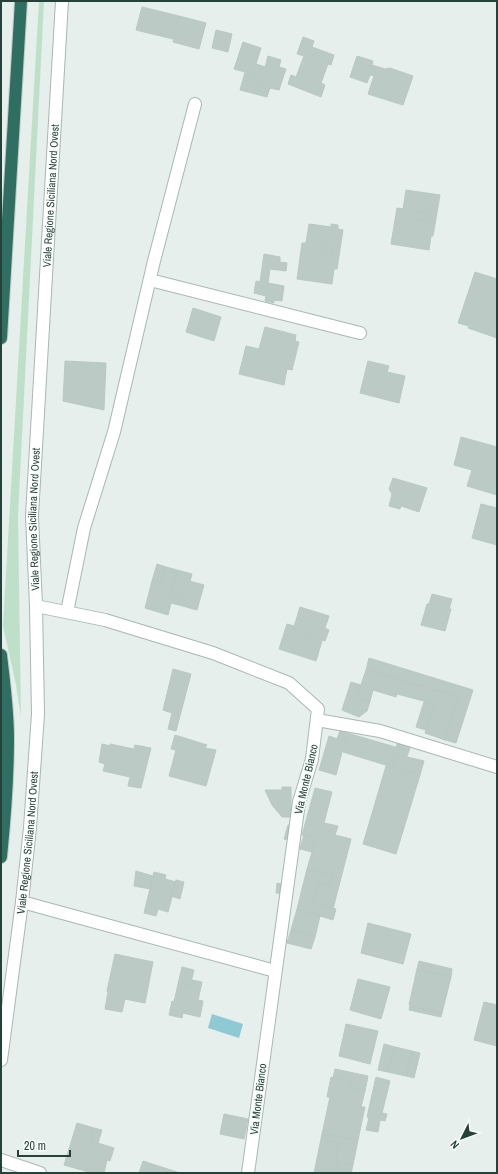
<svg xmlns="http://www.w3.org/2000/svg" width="498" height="1174" font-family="'Archivo Narrow',sans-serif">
<rect width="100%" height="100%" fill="#e6efeb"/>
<path fill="#bfe0c8" d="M39,1H44L18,516L21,717L16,685L3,626Z"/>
<path fill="#8ec9d4" d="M212,1014L243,1024L239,1038L208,1028Z"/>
<path fill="#bbcac4" stroke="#b8c9c2" d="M142,7L179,16L173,39L136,30Z
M179,16L206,23L199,49L173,42Z
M216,30L232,34L228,52L212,48Z
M303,37L314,41L312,47L334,55L331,65L328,64L321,83L325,85L321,97L288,84L291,75L296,77L304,56L297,54Z
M243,42L261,48L256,64L265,67L268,56L281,60L279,67L286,69L279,90L270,88L267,97L240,90L245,72L234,69Z
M357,56L373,61L372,65L385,69L390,68L413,76L403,105L368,94L374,76L370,75L367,83L350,77Z
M249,74L261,77L258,88L246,85Z
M406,190L440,195L433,236H431L429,250L391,244L397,208L403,209Z
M417,211L429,213L427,221L416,220Z
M309,224L331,227V224L338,225V229L343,230L337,269H334L332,284L297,279L302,243H306Z
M321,244L332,246L331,255L320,253Z
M264,254L280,257V262L287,263L286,271L270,269L268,283L284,286L282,301L274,300V303L265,301L266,296L254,293L256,281L260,282Z
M475,272L497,279V338L468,328L469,326L458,323Z
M193,308L221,317L214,341L186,332Z
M265,327L296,335L295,341L299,342L292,370L287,369L284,385L239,374L246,346L259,349Z
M65,361L106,363L104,410L63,401Z
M368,361L389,366L387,372L405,376L399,403L360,393Z
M461,437L497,447V495L467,486L472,470L454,465Z
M393,478L427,488L419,512L401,506L400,509L389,506L392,494L389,489Z
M481,504L497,508V545L472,538Z
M157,564L166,567L160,582L152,581Z
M166,567L177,570L171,595L181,597L179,605L171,603L168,615L145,608L152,581L160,582Z
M177,570L192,574L190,581L204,585L197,610L179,605L181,597L171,595Z
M432,594L452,599L449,609H451L445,631L421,625L427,604H429Z
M300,607L329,616L325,628L329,630L325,641L293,630Z
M287,624L294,626L293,630L322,641L316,661L279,649Z
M369,658L473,690L456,743L445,740L459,697L366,670Z
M173,669L191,674L176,731L168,729L172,713L163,710Z
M366,670L459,697L445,740L425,733L435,704L397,694L396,697L373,690L370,701L357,697Z
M351,682L361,685L357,697L370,701L367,711L359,717L342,710Z
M424,702L435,704L426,730L416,727Z
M340,731L347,733L336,775L319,770L329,736L337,739Z
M347,733L409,751L407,756L395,754L392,767L343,752Z
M175,735L207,745L205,748L216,750L206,786L169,776L176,750L171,749Z
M398,740L411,744L409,751L396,748Z
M102,744L110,746V744L134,749L135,745L151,748L141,788L128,786L130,777L103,771L105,764L99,762Z
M395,754L424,761L420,775L392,767Z
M386,766L420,775L396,854L363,844Z
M282,787H291V817H282L272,805L265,790H282Z
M315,788L332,792L324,823L338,826L335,835L351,839L333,909L313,903L319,882L330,886L333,875L307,869L316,839L302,835Z
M288,825L295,827L291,841L284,839Z
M304,835L316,839L312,852L300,849Z
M307,869L333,875L330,886L319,882L313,903L336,909L333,920L297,909Z
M136,871L153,876L150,889L134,886Z
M154,872L166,875L165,879L176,882L168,912L158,909L156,916L144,913Z
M176,880L184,882L180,899L171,896Z
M277,883L286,885L284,894L276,893Z
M297,909L320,916L315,937L291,930Z
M368,923L411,934L403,964L361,953Z
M291,930L315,937L311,949L287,943Z
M115,954L153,962L145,1003L125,999L122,1012L105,1009L108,992L107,991Z
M419,961L452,969L451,977L417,969Z
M182,967L194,970L190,986L178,984Z
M417,969L451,977L442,1013L409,1005Z
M358,979L390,987L381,1019L350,1010Z
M192,980L202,982L198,1000L203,1001L200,1017L183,1013L182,1018L169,1015L172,1001L174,1002L178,984L190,986Z
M484,1002L497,1005V1046L474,1040Z
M410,1006L442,1013L441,1017L409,1010Z
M346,1024L378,1031L370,1064L339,1056Z
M384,1044L395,1047L388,1072L378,1070Z
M395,1047L412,1051L406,1076L388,1072Z
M412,1051L420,1053L414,1078L406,1076Z
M335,1069L368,1076L365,1091L350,1089L351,1081L333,1078Z
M331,1077L351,1081L350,1089L365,1091L361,1107H365L358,1140L322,1134L330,1097H327Z
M376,1077L390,1081L382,1113L387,1114L385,1121L380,1120L378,1132L366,1130L369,1118L367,1117Z
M224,1114L248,1119L244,1139L220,1134Z
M77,1123L94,1128L91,1141L114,1148L110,1161L107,1160L104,1173L100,1172L92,1173L64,1165Z
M94,1128L102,1130L98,1143L91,1141Z
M322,1134L358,1140L353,1165L335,1161L339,1143L321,1139Z
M321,1139L339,1143L335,1161H338L335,1173H314Z
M143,1161L180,1173H139Z
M338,1161L353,1165L351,1173H335Z"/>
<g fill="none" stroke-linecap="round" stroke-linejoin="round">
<defs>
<g id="minor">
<path d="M150,280L360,333"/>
<path d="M36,606L105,620L213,653L289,683L318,709L312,759L299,802L248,1173"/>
<path d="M67,612L84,528L114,432L154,261L195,104"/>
<path d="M317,720L380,731L497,767"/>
<path d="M22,902L275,971"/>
<path id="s1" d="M1,1060L22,902L30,828L38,714L36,606L32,516L62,1"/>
<path d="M1,1160L40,1173"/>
</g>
<path id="highway" d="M1,338L21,1
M1,655C4,682 8,710 8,738C8,778 5,817 1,857"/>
</defs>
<use href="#minor" stroke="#a8b8b2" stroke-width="14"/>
<use href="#highway" stroke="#c2cac8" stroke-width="14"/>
<use href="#minor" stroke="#fff" stroke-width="12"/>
<use href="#highway" stroke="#2f6f62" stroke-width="12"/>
</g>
<g text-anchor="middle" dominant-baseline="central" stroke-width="3" stroke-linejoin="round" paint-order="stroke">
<g font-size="11" fill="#24423a" stroke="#f7fbf9">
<text stroke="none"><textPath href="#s1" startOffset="867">Viale Regione Siciliana Nord Ovest</textPath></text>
<text stroke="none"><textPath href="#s1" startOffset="543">Viale Regione Siciliana Nord Ovest</textPath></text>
<text transform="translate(306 779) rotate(-77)">Via Monte Bianco</text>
<text stroke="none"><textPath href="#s1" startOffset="219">Viale Regione Siciliana Nord Ovest</textPath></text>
<text transform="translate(258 1099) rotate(-83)">Via Monte Bianco</text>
</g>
</g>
<rect width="498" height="1174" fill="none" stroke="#24423a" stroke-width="4"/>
<g transform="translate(462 1138) rotate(228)" stroke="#f7fbf9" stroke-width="3" paint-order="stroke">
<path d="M0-3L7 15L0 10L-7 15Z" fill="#24423a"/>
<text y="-6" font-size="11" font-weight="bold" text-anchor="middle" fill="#24423a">N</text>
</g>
<path d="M18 1150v6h52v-6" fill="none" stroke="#24423a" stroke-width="2"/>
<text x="24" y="1150" font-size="12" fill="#24423a" stroke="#f7fbf9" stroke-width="3" paint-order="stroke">20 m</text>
</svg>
